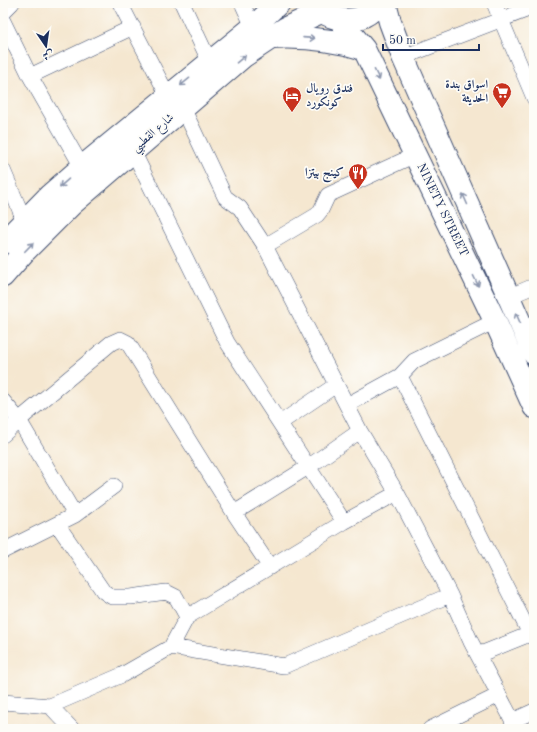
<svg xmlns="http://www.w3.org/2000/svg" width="537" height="732" font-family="'Old Standard TT',Amiri,serif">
<rect width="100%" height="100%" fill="#fdfcf7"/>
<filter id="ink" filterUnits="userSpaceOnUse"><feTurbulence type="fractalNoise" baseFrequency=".025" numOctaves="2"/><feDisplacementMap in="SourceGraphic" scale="8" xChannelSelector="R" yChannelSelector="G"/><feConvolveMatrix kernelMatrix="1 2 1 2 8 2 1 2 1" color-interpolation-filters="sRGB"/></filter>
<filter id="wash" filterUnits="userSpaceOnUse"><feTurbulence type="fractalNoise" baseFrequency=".012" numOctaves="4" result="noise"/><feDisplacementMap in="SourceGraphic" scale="16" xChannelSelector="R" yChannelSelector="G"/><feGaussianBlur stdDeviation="0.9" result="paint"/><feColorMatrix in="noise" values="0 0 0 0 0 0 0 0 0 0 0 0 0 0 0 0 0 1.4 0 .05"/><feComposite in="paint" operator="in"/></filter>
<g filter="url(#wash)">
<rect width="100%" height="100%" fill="#f5e7d0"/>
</g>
<g filter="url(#ink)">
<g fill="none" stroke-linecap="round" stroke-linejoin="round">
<defs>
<path id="minor" d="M120,3L168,96
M182,3L213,69
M242,3L253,27
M494,3L534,98
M3,12L12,3
M3,21L30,76L82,167
M403,57L534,7
M30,76L133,27
M183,108L225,197L240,208L265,246L360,431L397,493L450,595L471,642L517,729
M133,151L227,342L344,522
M3,170L24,220
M265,246L317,215L321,210L328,195L415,155
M508,297L534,286
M400,376L530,634
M3,401L19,420L75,515
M347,405L400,376L414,361L495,321
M280,423L336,385
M3,435L19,420L111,343L120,339L128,343L234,513L270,567
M234,513L308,467L360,431
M57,524L103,591L112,597H131L166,592L176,597L187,617
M3,551L75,515L114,486
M171,647L284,666L450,595
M478,655L530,634L534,636
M3,702L50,706L122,675L171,647L187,617L344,522L397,493
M50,706L72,729
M512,721L534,711
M430,729L499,695"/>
<path id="primary" d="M3,243L50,195L82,167L253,27L279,3
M3,276L24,252L71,205L244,56L286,28L321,12"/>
<path id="trunk" d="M313,3C328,23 364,27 378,3
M385,3L390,22L403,57L534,354
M340,20L364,49L495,321L534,407
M270,38C304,36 332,39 364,49"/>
</defs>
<use href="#minor" stroke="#3c4b6f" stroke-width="16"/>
<use href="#primary" stroke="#3c4b6f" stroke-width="24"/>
<use href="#trunk" stroke="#3c4b6f" stroke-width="24"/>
<use href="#minor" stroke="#fff" stroke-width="15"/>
<use href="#primary" stroke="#fff" stroke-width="22"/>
<use href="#trunk" stroke="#fff" stroke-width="22"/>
</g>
<defs><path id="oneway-shaft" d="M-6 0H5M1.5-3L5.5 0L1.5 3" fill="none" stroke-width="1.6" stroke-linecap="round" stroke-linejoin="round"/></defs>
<g stroke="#8d97ae">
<use href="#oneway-shaft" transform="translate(309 38) rotate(4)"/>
<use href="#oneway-shaft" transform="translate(241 59) rotate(-40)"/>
<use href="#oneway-shaft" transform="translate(377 75) rotate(64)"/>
<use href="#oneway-shaft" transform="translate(185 82) rotate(141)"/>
<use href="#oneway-shaft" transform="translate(64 183) rotate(139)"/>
<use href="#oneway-shaft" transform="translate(465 199) rotate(-114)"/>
<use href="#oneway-shaft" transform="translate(29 247) rotate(-46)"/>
<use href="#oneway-shaft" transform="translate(476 281) rotate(64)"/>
<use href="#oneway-shaft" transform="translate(518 318) rotate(-114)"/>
</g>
</g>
<defs>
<symbol id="supermarket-pin" viewBox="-11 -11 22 30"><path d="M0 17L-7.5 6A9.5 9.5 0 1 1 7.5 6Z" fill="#c8321e" stroke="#fdfcf7"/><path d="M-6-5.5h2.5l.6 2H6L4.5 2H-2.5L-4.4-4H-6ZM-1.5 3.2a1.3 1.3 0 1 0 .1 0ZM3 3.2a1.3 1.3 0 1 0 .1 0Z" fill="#fff"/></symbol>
<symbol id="hotel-pin" viewBox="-11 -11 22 30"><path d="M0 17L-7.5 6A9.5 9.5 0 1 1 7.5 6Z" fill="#c8321e" stroke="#fdfcf7"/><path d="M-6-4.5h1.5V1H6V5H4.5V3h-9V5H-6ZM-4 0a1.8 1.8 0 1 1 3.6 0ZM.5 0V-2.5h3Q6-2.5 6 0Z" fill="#fff"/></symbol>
<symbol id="restaurant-pin" viewBox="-11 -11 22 30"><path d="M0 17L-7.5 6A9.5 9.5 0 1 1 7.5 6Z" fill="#c8321e" stroke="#fdfcf7"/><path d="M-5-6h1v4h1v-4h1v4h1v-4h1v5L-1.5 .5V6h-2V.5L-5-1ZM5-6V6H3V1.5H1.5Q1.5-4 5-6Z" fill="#fff"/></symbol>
</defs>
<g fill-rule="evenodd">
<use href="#supermarket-pin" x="491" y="81" width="22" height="30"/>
<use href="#hotel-pin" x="281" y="85" width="22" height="30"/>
<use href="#restaurant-pin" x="347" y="162" width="22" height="30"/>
</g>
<g text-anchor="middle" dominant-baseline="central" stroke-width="3.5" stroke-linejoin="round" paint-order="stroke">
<g font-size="12" font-weight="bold" fill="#1b2f5e" stroke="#fdfcf7" text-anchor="end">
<text x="488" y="85">اسواق بندة<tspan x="488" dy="14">الحديثة</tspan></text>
<text x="306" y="89" text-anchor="start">فندق رويال<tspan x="306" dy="14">كونكورد</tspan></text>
<text x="344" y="173">كينج بيتزا</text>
</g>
<g font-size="12" fill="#1b2f5e" stroke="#fdfcf7">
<text transform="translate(153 133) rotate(-41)">شارع القطيبي</text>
<text transform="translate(442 210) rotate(64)">NINETY STREET</text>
</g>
</g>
<rect width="537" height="732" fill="none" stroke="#fdfcf7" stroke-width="16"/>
<g transform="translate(46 46) rotate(167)" stroke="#fdfcf7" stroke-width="3" paint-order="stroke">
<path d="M0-3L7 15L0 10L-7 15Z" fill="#1b2f5e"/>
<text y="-6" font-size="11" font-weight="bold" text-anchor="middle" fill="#1b2f5e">ش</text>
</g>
<path d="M383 44v6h96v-6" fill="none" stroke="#1b2f5e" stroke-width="2"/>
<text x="389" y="44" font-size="12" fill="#1b2f5e" stroke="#fdfcf7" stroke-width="3" paint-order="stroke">50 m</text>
</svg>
